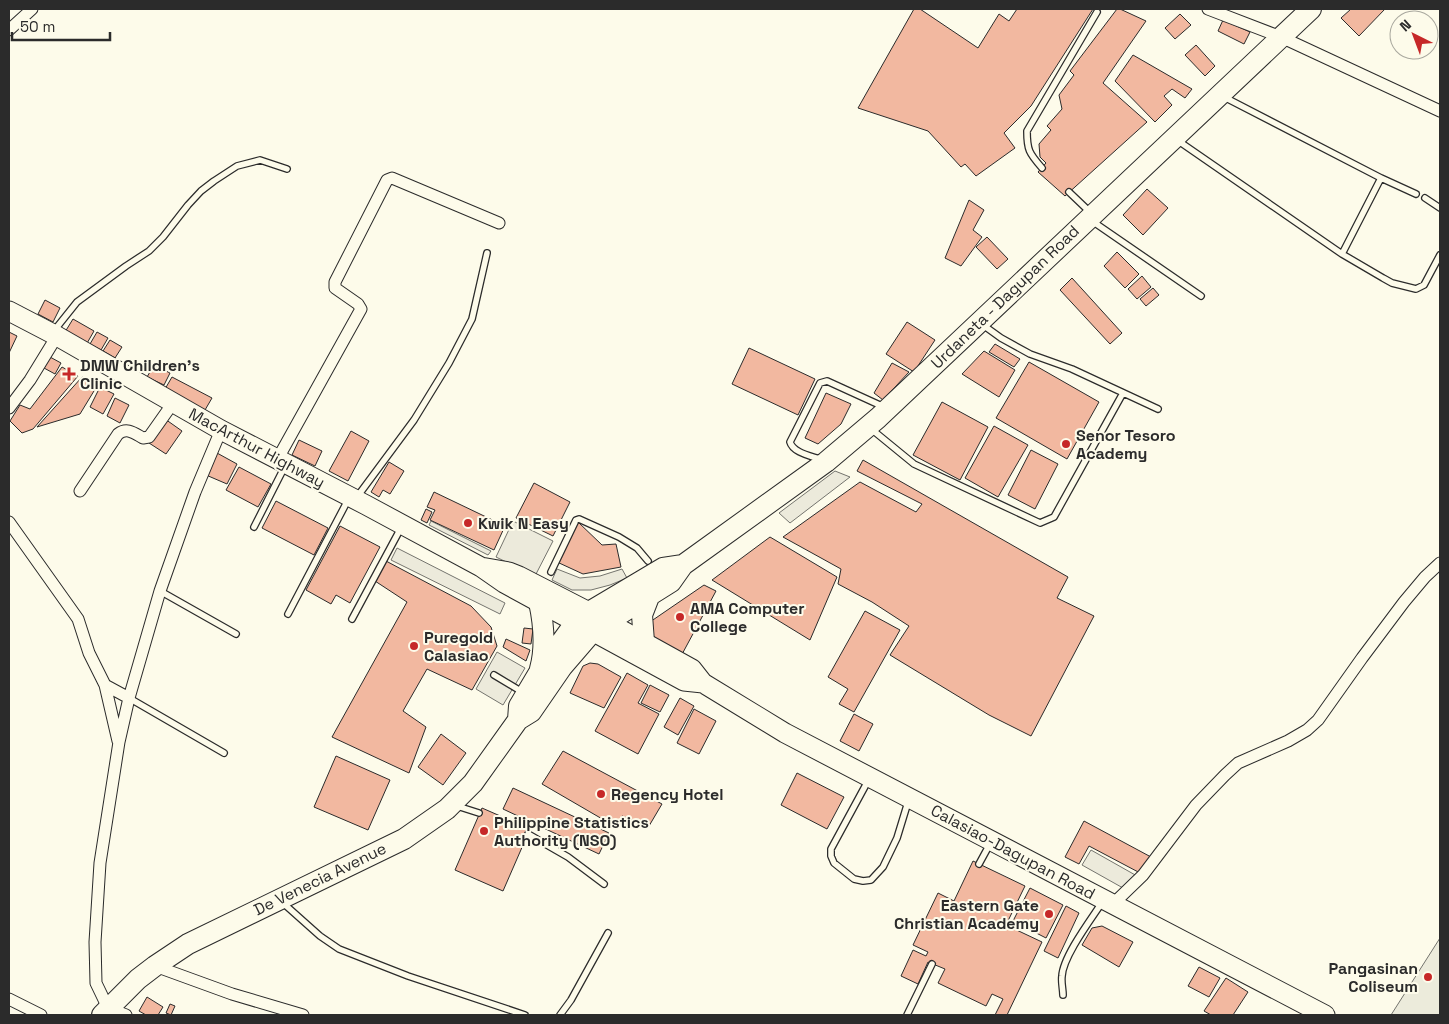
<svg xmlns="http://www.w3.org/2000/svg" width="1449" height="1024" font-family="'Space Grotesk',sans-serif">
<rect width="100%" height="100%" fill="#fdfbea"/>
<path fill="#ecebdb" stroke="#74746e" d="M1440,938V1015H1391Z"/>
<path fill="#eceadb" stroke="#74746e" d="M835,471L850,477L790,523L779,513Z
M431,521L491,551L488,555L429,525Z
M513,521L553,541L535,576L496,557Z
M397,548L505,603L500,614L391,560Z
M557,569L580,578L600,576L622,569L627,578L610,585L591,590H572L552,580Z
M497,652L525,668L503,705L476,689Z
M1091,850L1137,876L1123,888L1082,865Z"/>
<path fill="#f2b8a0" stroke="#2b2b2b" d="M914,9H920L978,48L999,14L1009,21L1017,9H1093L1031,106L1004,133L1015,148L976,176L965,164L961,167L928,131L858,108Z
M1117,9H1120L1146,21L1103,83L1147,122L1065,196L1038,172L1046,163L1040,157L1039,144L1051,130L1047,126L1062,109L1059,95L1074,75L1070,71Z
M1351,9H1385L1359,36L1341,18Z
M1180,14L1191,25L1175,39L1165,28Z
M1223,20L1250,32L1244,44L1218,31Z
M1196,45L1215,66L1205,76L1185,55Z
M1133,55L1192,89L1185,98L1172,89L1164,96L1172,105L1155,122L1115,81Z
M1147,189L1168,208L1143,235L1123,215Z
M969,200L984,210L973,230L982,237L961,266L945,258Z
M987,237L1008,259L997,269L976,247Z
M1117,252L1139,274L1125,288L1104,266Z
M1142,276L1151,287L1137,299L1128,289Z
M1072,278L1122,333L1110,344L1060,290Z
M1153,288L1159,295L1146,306L1140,299Z
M45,300L60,308L53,322L38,314Z
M73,319L94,331L86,345L65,332Z
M907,322L935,340L914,372L886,354Z
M9,332L17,336L9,353Z
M97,332L108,338L101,350L90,344Z
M110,340L122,347L115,358L103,351Z
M995,344L1020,359L1014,367L989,352Z
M749,348L815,379L798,415L732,384Z
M984,351L1015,370L999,397L962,374Z
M50,357L61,363L55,374L44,368Z
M1029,362L1099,402L1067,459L996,418Z
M892,363L909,372L883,400L874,393Z
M154,365L170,373L164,385L147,377Z
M62,367L78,376L33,429L22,433L10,421L20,405L30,409Z
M82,377L97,386L80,414L37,427Z
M172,377L212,398L205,410L165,389Z
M100,387L114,394L103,414L90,407Z
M826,393L851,404L841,424L818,444L805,438Z
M115,398L129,405L120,423L107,416Z
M942,402L988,427L960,480L913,455Z
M165,419L182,431L166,454L149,443Z
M994,426L1028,445L998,497L965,478Z
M351,431L369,441L348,481L329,471Z
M299,440L322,451L315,466L292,455Z
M1031,450L1058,464L1035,509L1008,495Z
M217,453L237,464L227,484L206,475Z
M863,460L1068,577L1057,598L1094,616L1031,736L989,715L890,655L909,626L872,602L838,584L841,569L783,537L860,482L916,512L922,504L857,471Z
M389,462L404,471L390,494L383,490L379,497L371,492Z
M239,467L271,484L258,507L226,490Z
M534,483L570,502L553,536L516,518Z
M434,492L505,526L494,550L430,520L435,510L427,507Z
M276,501L328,528L314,555L262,528Z
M426,509L432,512L427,523L421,520Z
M578,522L602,545L616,544L621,567L583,574L557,562Z
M340,526L380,547L350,603L336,595L331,604L306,590Z
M770,537L837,577L810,640L712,580Z
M386,561L471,606L491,627L497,646L472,690L427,669L403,711L426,727L409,773L332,737L407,602L375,581Z
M704,585L716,591L680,658L647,637V624Z
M865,611L900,630L854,712L839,704L848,689L828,677Z
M524,628L533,629L531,644L522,643Z
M506,639L530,650L526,661L503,647Z
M590,663L598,664L621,677L604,708L570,693L583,666Z
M627,673L648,685L638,703L659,714L638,754L595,731Z
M650,685L669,695L660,712L641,703Z
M680,698L694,706L678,735L664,727Z
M694,709L716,721L699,754L677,743Z
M854,714L873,724L859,751L840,741Z
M441,734L466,753L443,785L418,767Z
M563,751L662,804L649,826L622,816L616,827L542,784Z
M336,756L390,780L368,830L314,807Z
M797,773L844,797L827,829L781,805Z
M513,788L609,833L599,854L503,809Z
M482,808L530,829L503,891L455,870Z
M1084,821L1151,857L1142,874L1089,846L1079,864L1065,857Z
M973,861L1025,886L1006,925L1042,942L1007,1015H995L1003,999L992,994L986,1006L938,983L945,969L928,962L918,984L901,976L913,950L926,956L928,952L913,945L938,893L954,901Z
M1030,888L1063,905L1046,938L1013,921Z
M1066,906L1079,913L1058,958L1044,951Z
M1102,926L1133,942L1119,967L1082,945L1092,928Z
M1199,967L1220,978L1209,997L1188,986Z
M1226,978L1248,992L1233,1015H1211L1204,1011Z
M147,997L163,1007L158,1015H146L139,1011Z
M170,1004L175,1006L171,1015L166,1013Z"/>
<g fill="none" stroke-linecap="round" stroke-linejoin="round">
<defs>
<path id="service" d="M1177,140L1342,254L1381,178L1224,97
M1042,168C1029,153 1027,150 1027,131L1097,12
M1381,178L1416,194
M1069,192L1091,213
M1425,198L1440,208
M1092,221L1201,296
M1342,254L1383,278L1392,283L1416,289L1424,285L1440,255
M983,325L1001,338L1030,354L1072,369L1158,409
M53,332L77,302L126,266L149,251L163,237L188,205L201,191L214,181L237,166L260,160L287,169
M870,428L914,464L1040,523L1054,517L1123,393
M822,460C812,456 793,453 790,442L820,383L827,381L884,407
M357,497L414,420L449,363L472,319L487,253
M254,527L285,466
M551,572L576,520L579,519L619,537L637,548L648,561
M160,591L236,634
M288,614L349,498
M352,619L402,526
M494,675L524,693
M129,698L224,753
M869,779L831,849V856L834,863L854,879L863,881L871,880L883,867L897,838L908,802
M457,806L479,813
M528,834L568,857L604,884
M979,864L991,842
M283,903L320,936L339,949L408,976L525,1015
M1063,995C1063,989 1061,982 1062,976C1063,956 1092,918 1103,901
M560,1015L571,1000L608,933
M907,1015L932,964"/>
<path id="minor" d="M1208,9L1281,37L1440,111
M9,30L32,9
M9,408L30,380L57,336
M277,460L361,309L358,304L335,288V282L387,180L392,178L499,223
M80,491L118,434C127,427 134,433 143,438L149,437L173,403
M9,522L78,619L89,653L105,685L118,741
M105,685L129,698
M1113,904L1143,875L1196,805L1225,775L1238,763L1288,741L1307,730L1318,720L1362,658L1404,602L1425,577L1440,563
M155,966L232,994L303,1015
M9,999L41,1015
M126,1015L108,1008L96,983L95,942L100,863L119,742L129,698L160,591L195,492L221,430"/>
<path id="primary" d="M9,311L57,336L221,430L366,505L481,567L504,583L684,681L703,683
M481,567L509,572L519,576L589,612L692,669L703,683L785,733L1325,1015"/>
<path id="trunk" d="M539,602C544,625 546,647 540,669
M644,642L642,615L649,597
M518,720L519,706L538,674L575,623L589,612L663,568L683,565
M102,1015L138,979L155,966L188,944L404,839L447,809L473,783L518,720L531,712L562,667L593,631L671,582L683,565L826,462L878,418L1311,9"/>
</defs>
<use href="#service" stroke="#2b2b2b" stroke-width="8"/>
<use href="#minor" stroke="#2b2b2b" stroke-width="13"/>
<use href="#primary" stroke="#2b2b2b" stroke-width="21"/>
<use href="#trunk" stroke="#2b2b2b" stroke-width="22"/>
<use href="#service" stroke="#fdfbea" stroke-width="5.5"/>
<use href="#minor" stroke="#fdfbea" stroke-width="11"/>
<use href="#primary" stroke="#fdfbea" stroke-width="19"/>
<use href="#trunk" stroke="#fdfbea" stroke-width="20"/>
</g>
<g fill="#c62828" stroke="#fdfbea" stroke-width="2">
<path d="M66.5 366.5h5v5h5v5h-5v5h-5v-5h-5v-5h5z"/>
<circle cx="1066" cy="444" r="5"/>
<circle cx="468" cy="523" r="5"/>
<circle cx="680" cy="617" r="5"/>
<circle cx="414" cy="646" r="5"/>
<circle cx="601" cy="794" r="5"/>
<circle cx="484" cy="831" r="5"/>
<circle cx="1049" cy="914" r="5"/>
<circle cx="1428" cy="977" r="5"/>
</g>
<g text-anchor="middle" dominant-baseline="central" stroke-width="4" stroke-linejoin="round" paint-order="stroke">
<g font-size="16" fill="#2b2b2b" stroke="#fdfbea">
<text transform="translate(1005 297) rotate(-44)">Urdaneta - Dagupan Road</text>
<text transform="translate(257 448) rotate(28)">MacArthur Highway</text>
<text transform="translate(1013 852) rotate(28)">Calasiao-Dagupan Road</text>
<text transform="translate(320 879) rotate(-26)">De Venecia Avenue</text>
</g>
<g font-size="16" font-weight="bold" fill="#2b2b2b" stroke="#fdfbea" text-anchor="start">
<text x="80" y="365">DMW Children's<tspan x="80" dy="18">Clinic</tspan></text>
<text x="1076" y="435">Senor Tesoro<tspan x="1076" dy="18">Academy</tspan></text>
<text x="478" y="523">Kwik N Easy</text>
<text x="690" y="608">AMA Computer<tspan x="690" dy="18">College</tspan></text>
<text x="424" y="637">Puregold<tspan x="424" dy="18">Calasiao</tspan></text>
<text x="611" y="794">Regency Hotel</text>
<text x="494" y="822">Philippine Statistics<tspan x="494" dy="18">Authority (NSO)</tspan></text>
<text x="1039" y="905" text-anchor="end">Eastern Gate<tspan x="1039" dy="18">Christian Academy</tspan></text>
<text x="1418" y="968" text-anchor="end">Pangasinan<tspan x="1418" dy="18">Coliseum</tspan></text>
</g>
</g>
<rect width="1449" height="1024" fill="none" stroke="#2b2b2b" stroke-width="20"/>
<g transform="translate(1414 35) rotate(318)"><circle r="24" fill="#fdfbea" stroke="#a9a89e"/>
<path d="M0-4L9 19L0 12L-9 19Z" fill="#c62828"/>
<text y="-8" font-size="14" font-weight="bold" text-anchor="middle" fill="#2b2b2b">N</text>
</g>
<path d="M12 32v8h98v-8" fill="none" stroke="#2b2b2b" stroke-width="2.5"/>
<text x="20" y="32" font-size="15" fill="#2b2b2b" stroke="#fdfbea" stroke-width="4" paint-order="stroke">50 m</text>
</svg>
